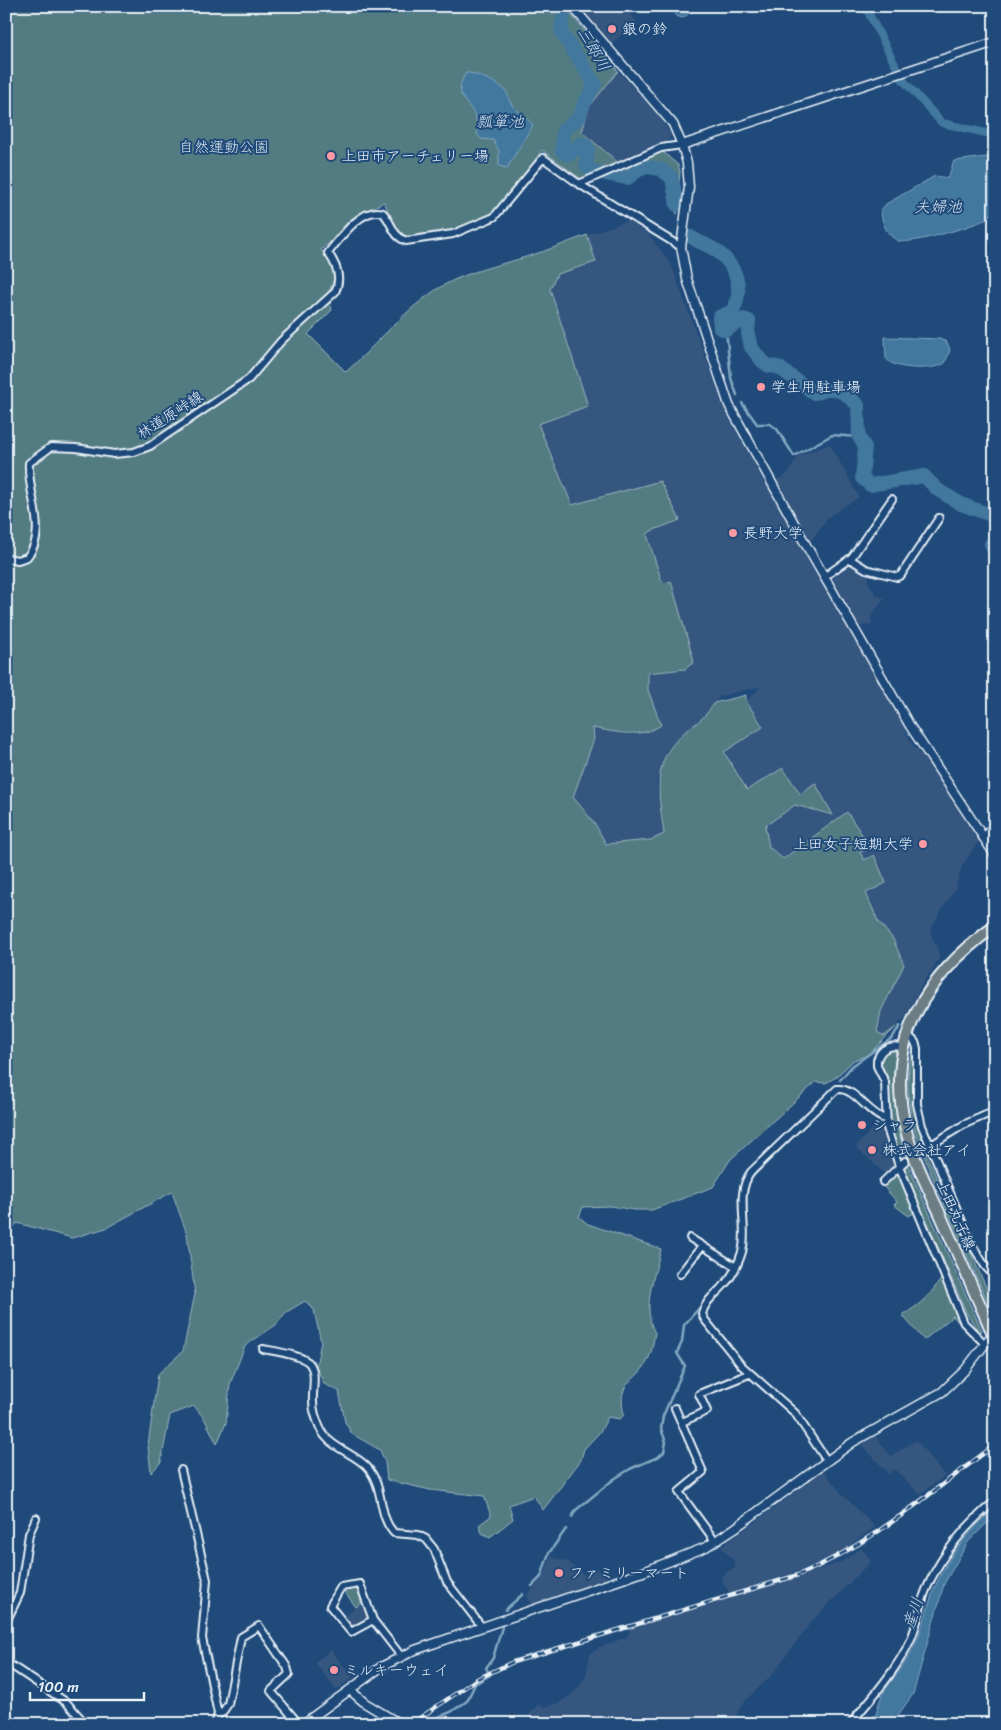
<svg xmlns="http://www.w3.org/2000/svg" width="1001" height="1730" font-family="Sriracha,'Klee One',sans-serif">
<rect width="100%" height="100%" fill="#1f4a7a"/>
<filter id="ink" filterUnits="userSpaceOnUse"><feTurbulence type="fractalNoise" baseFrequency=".02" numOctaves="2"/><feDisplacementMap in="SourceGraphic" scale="10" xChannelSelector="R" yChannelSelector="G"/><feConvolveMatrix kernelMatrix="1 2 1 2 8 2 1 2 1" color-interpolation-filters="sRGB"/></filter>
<g filter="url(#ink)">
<path fill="#36577f" d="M577,6H625L637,23L609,45Z
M618,71L659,116L671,135L667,143L619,163L582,132L589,107Z
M628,221L649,235L671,264L724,408L765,485L787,475L798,456L830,444L859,497L828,517L803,552L904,724L906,734L914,747L923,755L979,841L962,866L956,887L930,930L940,957L921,986L904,1019L884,1036L877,1032L881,1011L904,965L893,939L878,921L866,892L874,855L864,860L860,852L871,848L847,812L783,859L769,847L765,826L795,805L832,815L815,784L800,794L783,768L747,791L723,752L763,727L746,701L762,686L720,696L706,718L675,741L657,783L664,834L651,840L606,844L595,824L573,797L594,739L593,728L632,735L656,729L661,725L660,719L648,690V673L685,670L671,581L665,583L661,579L647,535L651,531L660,481L572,505L537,424L588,406L550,289L557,274L595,262L587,235Z
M851,564L869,576L868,582L876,595L885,598L871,616L872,625L857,626L829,578L841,573Z
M878,1121L883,1126L894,1164L885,1174L856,1147Z
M875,1436L891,1456L916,1440L945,1476L920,1494L894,1469L889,1474L861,1444Z
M824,1471L842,1494L875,1527L838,1554L799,1571L730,1594L720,1577L735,1567L734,1561L721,1547Z
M861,1548L871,1561L812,1621L771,1676L743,1703L732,1724H524L531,1712L538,1705L545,1707L559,1703L575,1692L586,1676L590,1654L600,1647L627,1637L631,1628L802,1576L841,1562Z
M551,1557L568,1562L586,1576L595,1567L612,1579L534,1606L526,1596L542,1579Z
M363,1601L368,1616L356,1626L351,1625L343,1617Z
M331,1650L353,1678L336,1690L315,1662Z"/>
<path fill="#537b82" stroke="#9eb6bd" d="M6,6H564L618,71L589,107L582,132L619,163L598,174L581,179L542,150C528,169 511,200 492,214C472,228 431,236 407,238L398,231L384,202L366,211L321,250L331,263L335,276L328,294L332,310L308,334L346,372C375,346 399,316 430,294C458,273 497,266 529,256C549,250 568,242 587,235L596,262L557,274L550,289L588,406L538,424L572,505L660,481L680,520L651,531L647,535L661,579L665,583L671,581L694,662L685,669L648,673V690L661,725C641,739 616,732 593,728L594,739L573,797L595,824L606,844L651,840L664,834C660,801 651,768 676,741C689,725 701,725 714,703L746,695V701L763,727L724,752L747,790L783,768L800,794L815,783L833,815L795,805L765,826L769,847L783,859L847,812L871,848L860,852L864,860L874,855L886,883L866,893L878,921L893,939L904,965L881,1011L877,1032L884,1036L896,1027L868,1055L854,1060L836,1077L826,1083L816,1082L730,1160L713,1187L652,1210H634L610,1206L583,1207L579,1217L588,1224L661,1249C655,1275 641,1308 655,1333C653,1342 652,1353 648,1360C636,1385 616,1378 624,1415L620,1419L608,1417L600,1432L584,1449L581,1460L543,1510L534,1496L509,1505L513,1519L490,1537L482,1533L479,1525L491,1516L484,1496L430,1490L387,1480L385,1462L380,1450L352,1434L345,1422L339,1391L324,1384L316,1366L321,1342L314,1310L305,1301L285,1313L277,1324L245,1346L230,1384L226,1423L217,1444L204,1418L194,1406L170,1415L161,1462L151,1473L148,1445L158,1374L183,1351L195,1294L187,1234L172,1192L106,1228L72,1238L17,1223L6,1237Z
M662,151L678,165L680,171L677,214L665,175L650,170L630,182L603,177Z
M896,1049C892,1085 894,1118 904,1153L899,1154L891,1127L887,1083L881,1062L885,1052Z
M912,1052L914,1058L913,1104L922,1139L919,1143C909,1113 904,1083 912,1052Z
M926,1154L995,1307L994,1316L929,1169L924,1155Z
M908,1165L982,1331L979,1332L967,1314L904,1168Z
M894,1174L899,1175L915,1212L909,1216L894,1205L897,1202L883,1186Z
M943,1276L963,1328L953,1316L924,1340L902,1315C921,1305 931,1294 943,1276Z
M355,1587L360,1590L363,1601L356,1607L343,1590Z"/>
<path fill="#42779e" stroke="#84a8c2" d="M672,6H701L682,18L676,16Z
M466,73C474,72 500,84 505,90C509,94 508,101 512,105C518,112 527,117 533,125L507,168L499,166V151L493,140L481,139L477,134C482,103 447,102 466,73Z
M995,156V208C992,213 989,217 984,220C973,226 910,245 899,241C887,237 881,221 881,210L886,204L935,176L948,178L954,161Z
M885,337L939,339L947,342L950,350L945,363C934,371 892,370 886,358Z
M995,1508V1524L988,1522L968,1542L944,1584L913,1694L894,1721C883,1720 875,1724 864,1724L868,1719L876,1715C881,1687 896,1679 909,1656C921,1636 925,1615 932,1595C944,1561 969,1531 995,1508Z"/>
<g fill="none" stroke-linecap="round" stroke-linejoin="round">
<path stroke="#84a8c2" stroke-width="2.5" d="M559,6L563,14
M726,330L731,378L737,395
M742,403L757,424H770L777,429L794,456L832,435L859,437
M840,1080L852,1066L892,1038L900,1026
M750,1179L836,1094
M741,1265L747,1243L746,1194
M572,1517L576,1510L614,1479L630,1469L658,1457L664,1452L666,1442L661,1429L663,1416L685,1366L677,1353L682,1342L684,1325L727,1277
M532,1586L541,1577L549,1553L566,1529
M505,1610L523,1594
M433,1719L451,1712L467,1701L475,1684L490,1675L486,1668L493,1658L502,1627"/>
<path stroke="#42779e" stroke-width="8" d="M865,6L903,80L942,123L995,135"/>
<path stroke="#42779e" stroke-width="14" d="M565,9L561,28L563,35L595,84L584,104L579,118L563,130L562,151L565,154H570L580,144H585L588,149L586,166L592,171L599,172
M606,174L628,178L640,169L648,167L660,169L672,178L677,205
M691,237C700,243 710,246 718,252C737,267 744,289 733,311L719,317L720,328L726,330L744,319L749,321L748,334L751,347L762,361L769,366L778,367L814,393C821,394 823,389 829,389C841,388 850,398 858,405L859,437L865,447L862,478L870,485L924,476L938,490L961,504L988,514L995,511
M995,539L991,544L995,553"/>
<defs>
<path id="minor" d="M579,184L661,148L682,145
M6,558L18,560L27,557C49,532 27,495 29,463L51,447L76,448L114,454L134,452L150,446L249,379L281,341L335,292C342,278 337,265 328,253C340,238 362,206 383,213C392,222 392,236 406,241L453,234L494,217L543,158L579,184L681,247
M850,559L866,569L897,577L901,575L939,518
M824,577L852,557L892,499
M983,838L995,823
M908,1035L915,1042L917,1048V1104L922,1126L971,1243L985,1266L995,1277
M904,1048C892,1044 881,1047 877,1060V1066L885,1082L887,1128L899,1166L964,1323L985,1344
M923,1150L965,1124L995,1111
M883,1182L905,1161
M690,1238L736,1267
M680,1274L702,1246
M263,1349C273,1351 304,1355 310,1364C317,1374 312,1390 313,1402C313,1411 316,1419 320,1428C329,1448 353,1452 367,1467C385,1487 377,1515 394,1533L418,1535L426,1539L434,1549L447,1582L482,1627
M675,1408L703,1472L679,1492L715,1541
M682,1422L707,1411L699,1394L749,1374
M827,1461L795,1413L741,1365L705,1320L702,1314C705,1301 715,1295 723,1286C732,1277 738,1265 742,1252C749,1226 734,1195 751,1172L837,1089C855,1087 868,1114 885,1119
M181,1470L207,1580L202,1638L218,1714L215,1724
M373,1620L351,1632L330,1606L341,1587L360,1584L373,1620L401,1656
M6,1622L20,1593L29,1534L36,1518
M6,1662L66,1702L86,1724
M218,1714L222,1713L228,1704L241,1637L259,1626L287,1667L289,1674L271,1691L299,1724
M850,1724C871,1699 896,1671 910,1641C918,1625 919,1606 926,1590C941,1555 966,1525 995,1501"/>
<path id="tertiary" d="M572,6L673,124L682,145L687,163L689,187L681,247L687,279L729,405L806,545L910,726L995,855
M682,145L995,42
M350,1690L365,1703L400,1724
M303,1724L381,1667L415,1650L643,1572L706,1547L735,1528L853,1442L942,1392L965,1370L995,1331"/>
<path id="primary" d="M989,1325C973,1288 956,1251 940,1214C927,1186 912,1157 905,1126C885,1039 926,976 995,926"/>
</defs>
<use href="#minor" stroke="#e8f1f8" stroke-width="10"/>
<use href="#tertiary" stroke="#e8f1f8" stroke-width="11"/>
<use href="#primary" stroke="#e8f1f8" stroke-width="14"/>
<use href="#minor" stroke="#1f4a7a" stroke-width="6"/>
<use href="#tertiary" stroke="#1f4a7a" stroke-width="8"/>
<use href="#primary" stroke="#6c7e84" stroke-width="10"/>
<defs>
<path id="rail" d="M411,1724L477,1679L513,1662L798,1575C871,1545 932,1491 995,1445"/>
</defs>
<use href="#rail" stroke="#e8f1f8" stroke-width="4.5"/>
<use href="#rail" stroke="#1f4a7a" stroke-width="2.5" stroke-dasharray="8" stroke-linecap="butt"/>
<defs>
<path id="primary-bridge" d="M989,1325L995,1337"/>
</defs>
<use href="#primary-bridge" stroke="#e8f1f8" stroke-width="14" stroke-linecap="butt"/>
<use href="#primary-bridge" stroke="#6c7e84" stroke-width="10"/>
</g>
</g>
<g fill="#ff9aa2" stroke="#1f4a7a" stroke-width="2">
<circle cx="612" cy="29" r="5"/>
<circle cx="331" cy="156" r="5"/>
<circle cx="761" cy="387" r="5"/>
<circle cx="733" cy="533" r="5"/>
<circle cx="923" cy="844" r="5"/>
<circle cx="862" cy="1125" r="5"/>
<circle cx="872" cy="1150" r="5"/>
<circle cx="559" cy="1573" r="5"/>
<circle cx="334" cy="1670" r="5"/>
</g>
<g text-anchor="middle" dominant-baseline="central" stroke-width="4" stroke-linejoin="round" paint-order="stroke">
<g font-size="15" fill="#e8f1f8" stroke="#1f4a7a" text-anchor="start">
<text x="622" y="29">銀の鈴</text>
<text x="341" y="156">上田市アーチェリー場</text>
<text x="771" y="387">学生用駐車場</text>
<text x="743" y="533">長野大学</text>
<text x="913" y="844" text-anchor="end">上田女子短期大学</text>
<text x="872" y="1125">シャラ</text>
<text x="882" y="1150">株式会社アイ</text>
<text x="569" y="1573">ファミリーマート</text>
<text x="344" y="1670">ミルキーウェイ</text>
</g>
<g font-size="15" fill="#d2dfe6" stroke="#1f4a7a">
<text x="224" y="147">自然運動公園</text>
</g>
<g font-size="15" fill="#e8f1f8" stroke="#1f4a7a">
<text transform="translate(170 415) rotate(-33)">林道原峠線</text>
<text transform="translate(956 1215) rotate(66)">上田丸子線</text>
</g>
<g font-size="16" font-style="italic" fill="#cfdfea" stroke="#1f4a7a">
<text transform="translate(594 49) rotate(60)">三郎川</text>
<text x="500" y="121">瓢箪池</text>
<text x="938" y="206">夫婦池</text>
<text transform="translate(913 1613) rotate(-72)">産川</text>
</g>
</g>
<rect width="1001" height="1730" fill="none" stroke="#1f4a7a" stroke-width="25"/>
<rect x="12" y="12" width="976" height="1705" fill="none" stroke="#e8f1f8" stroke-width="2" filter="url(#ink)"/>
<path d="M30 1692v8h114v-8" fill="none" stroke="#e8f1f8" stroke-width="2.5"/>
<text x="38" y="1692" font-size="15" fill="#e8f1f8" stroke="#1f4a7a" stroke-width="4" paint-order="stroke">100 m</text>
</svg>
